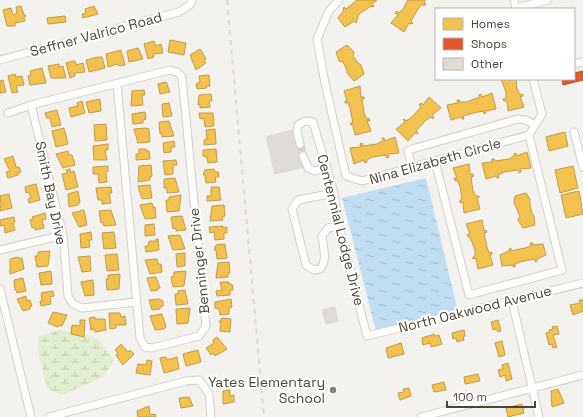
<svg xmlns="http://www.w3.org/2000/svg" width="583" height="417" font-family="'Space Grotesk',sans-serif">
<defs>
<pattern id="wetland-marsh" width="20" height="14" patternUnits="userSpaceOnUse"><rect width="20" height="14" fill="#e1eecf"/><path d="M1 5h8M5 5V1M11 12h8M15 12V8" fill="none" stroke="#c3cdb2"/></pattern>
<pattern id="water-ripples" width="26" height="14" patternUnits="userSpaceOnUse"><rect width="26" height="14" fill="#c0ddf1"/><path d="M2 4q2-2 4 0t4 0M15 11q2-2 4 0t4 0" fill="none" stroke="#a6bfcf"/></pattern>
</defs>
<rect width="100%" height="100%" fill="#f4f2ee"/>
<path fill="url(#wetland-marsh)" d="M58,330L81,333L97,338L114,359L105,376L62,395L47,389L39,355L38,337Z"/>
<path fill="url(#water-ripples)" d="M426,178L458,311L376,331L342,198Z"/>
<path fill="#f2c14e" stroke="#c09c48" d="M357,0H377L372,4L374,6L372,7L371,6L359,14L356,23L354,21L345,27L338,18L344,10L343,9L344,7L346,9Z
M408,0H425L424,3L426,4L424,6L422,4L418,9L411,21L413,23L412,24L409,23L404,32L391,23L398,15L395,13L397,11L399,13L403,9Z
M21,6L24,15L26,16L24,17L25,21L15,23V26H7L3,10L11,8L13,15L16,14L17,13L16,7Z
M94,6L98,14L83,18L82,14L86,13L85,9Z
M65,16L66,22L48,24L47,18Z
M170,40L186,43L184,55L168,52Z
M154,41L156,46L161,44L163,53L153,54L154,57L148,59L144,44Z
M347,45L354,52L353,56L358,63L361,65L364,74L354,81L347,73V70L343,62L339,61L336,52Z
M138,48L143,59L129,62L127,51Z
M200,49L206,59L204,60L206,63L196,70L190,55Z
M121,50L125,65L119,66L118,64L108,67L106,54Z
M98,57H102L105,68L89,72L86,60Z
M73,61H75L76,65L83,63L85,72L75,73V76L70,78L66,63Z
M59,64V67L63,66L66,78H51L48,66Z
M42,68L46,83L30,85L28,76L31,75L30,71Z
M15,74L16,77L22,76L24,85L16,86L18,92L12,93L8,76Z
M209,75L210,86H206L207,88L197,89L196,84L200,82L199,76Z
M501,79H516L517,89L520,95L523,94V96L520,97L524,107L508,111L507,101H504L503,99L506,98V92Z
M3,80L6,92L0,93V81Z
M166,82L170,92L160,94L158,84Z
M360,86L361,97H364V99H362L364,113L367,119L369,118L370,121H367L371,131L355,135L353,125H351L350,123H353L350,108L348,103H345V101H347L344,91Z
M144,90L145,95H142L143,105L131,106L132,91Z
M492,93L496,109L485,111L486,113L484,114L483,111L469,114L463,116L464,119H462L461,117L451,120L447,105L458,103L457,100H459L460,102H466L480,97L479,95L481,94L482,97Z
M211,94L212,101H209L210,107L200,108V105H198L199,95Z
M429,97L441,108L432,115L434,117L433,119L431,117L426,120L416,131L418,133L417,134L415,133L408,141L396,129L405,122L403,120L404,119L406,121L412,117L421,107L419,105L421,103L423,105Z
M100,99L101,111L89,113L86,102Z
M82,101L85,113L71,117L69,108L78,106L77,103Z
M169,103L172,116L163,117L162,104Z
M57,110L61,125L52,127L50,118H47L45,113Z
M145,112L146,119L143,120V123L133,124L132,114Z
M199,113H213L214,126L205,127L204,118L200,119Z
M169,121L174,136L162,137V133L160,134L159,122Z
M106,124L107,140L95,141L94,125Z
M64,128L68,144L56,147L52,131Z
M146,128L149,129L150,142L138,143L134,129Z
M215,129L216,144L204,145V140L207,139L206,130Z
M565,132L568,146L549,151L546,137Z
M395,137L399,153L388,154L389,157L387,158L386,155L372,157L367,160V162L365,163L364,160L354,164L350,148L361,147L360,144L362,143L363,146L377,144L383,141L382,138H384L385,141Z
M174,141L175,147H171V152L164,153L163,143Z
M108,144V150H105L107,160H94L93,146Z
M139,149H146V151H149L150,159L136,160V154H139Z
M216,149L217,162L208,163L207,157L203,156V150Z
M68,151L69,155H72L75,165L63,168L56,154Z
M527,152L531,168L520,169L521,172L519,173L518,170L504,172L498,175L499,178H497L496,176L486,179L482,163L492,162V159H494L495,161L509,159L514,156V154L516,153L517,156Z
M13,156L16,167H19L21,172L18,173V175L8,178L6,172L10,171L4,159Z
M176,160L177,165H173V174L165,175L163,161Z
M469,164L470,174H473L474,176L471,177L473,191L476,196H479V198H477L480,209L464,213L463,202L460,203V200H462L460,186L457,180L455,181L454,178H457L453,168Z
M151,165L152,176L150,177V180L138,182L139,166Z
M108,166V171L106,172L107,182L99,183L98,174H93V167Z
M573,166L578,188L560,193L555,170Z
M70,169V172L74,171L78,187L66,190L62,174L67,173L66,170Z
M214,169L215,172H218L219,177H215L216,182L206,183L205,175H203L205,170Z
M175,178L179,192L167,193V188H164V179Z
M36,184L40,200L29,203L28,199L31,198L29,192L26,193L25,187Z
M150,185L152,198L142,199L138,186Z
M111,187L112,193H109L111,203L102,204V200H98L96,188Z
M211,187H219L221,200L207,201V196H211Z
M78,191L80,202L78,205L69,207L68,194Z
M579,191L583,214L566,218L561,195Z
M526,193L530,199V205L532,213L534,216L535,225L523,228L518,220L520,216L514,203L515,196Z
M9,194L12,208L0,211L1,204L0,196Z
M181,195L179,211L167,212L166,200H169V197Z
M152,203L153,207H155L156,218L145,219L140,205Z
M224,205L225,216L222,217L223,220L210,221L212,206Z
M84,210L87,225L79,227L72,213Z
M111,210L116,225L104,226L103,222L101,223L99,211Z
M45,213L46,219L42,220L44,228L35,230V227L32,228L30,220L33,219L32,217Z
M182,216L186,230L176,231V228L173,229L171,217Z
M14,217L15,222L13,223L15,230L5,233L4,225L0,226V220Z
M482,220L484,231L486,230L487,232L484,233L487,247L489,253L492,252V254L490,255L493,265L478,269L476,258L473,259V257L475,256V250L470,237H468L467,235L470,234L466,224Z
M154,224L155,235L145,236V225Z
M223,226V228L227,227V233H224V239L215,240L214,232L210,233L209,227Z
M91,232L92,240H89L90,247L81,248L80,234Z
M114,232L116,248L104,249L102,233Z
M180,235L185,249L173,250L168,236Z
M156,239H158L159,250L146,252L145,246H148L149,241H157Z
M530,243H533V245L543,244L546,255L537,259V261L535,262V259L520,262L515,264V267H513V265L502,266L500,255L509,251V249L511,248V251L525,248L531,246Z
M225,244L227,258L217,259L216,250H214L216,245Z
M50,251L48,266L37,267L35,256H38V252Z
M185,253V266L177,267L176,254Z
M117,254L119,270L107,271L105,255Z
M90,256L91,271L82,272L78,257Z
M18,257L19,259L22,258L24,269L10,274V259Z
M157,259L158,264H161L162,272L150,274L145,260Z
M229,262L230,273H228V277L216,278L218,263Z
M51,271L52,284L41,285L39,273Z
M186,271L184,286L173,287L171,277L174,276V272Z
M120,274L119,289L107,290L106,279H108V275Z
M156,277L160,288H158V290L151,291L147,278Z
M23,278L26,291L17,293L16,290H15L14,280Z
M93,280L94,295L85,296L81,282Z
M220,282H229V284H232L233,290H230V295L217,296L216,291L222,290Z
M185,290L188,304L176,305L175,294H178V291Z
M53,291L54,296L50,297L51,304L41,306L40,301H42L41,293Z
M26,296L27,301L30,300L32,306L30,307V309L23,311L17,299Z
M159,299L163,301V306L160,307V309L152,310L149,300Z
M231,299L232,307L229,308V314L220,315L219,309L215,308V302Z
M579,300H583V311L573,315L570,305L580,303Z
M190,308L188,323L177,324L176,309Z
M53,312L67,315L62,326L59,325L58,327L48,323Z
M109,313H120L121,317L125,316L126,325H116V328L110,329Z
M162,314L166,327L164,329L155,330L150,316Z
M95,317V319H105L106,330L95,332L94,329L91,330L89,318Z
M222,318L231,319L230,332L220,331L221,322H219Z
M80,320H85L84,337L71,334L72,325L80,326Z
M498,320L501,331L498,332L497,329L493,330L491,322Z
M557,326L559,334L553,335L557,347L553,348L552,344L549,345L546,333L550,332L549,330L553,329L552,327Z
M464,330L465,336L463,337L464,340L457,342L456,338L453,339L452,333Z
M434,334L435,336L439,335L442,344L431,347L430,343L423,345L422,338Z
M217,337L227,349L215,356L213,353L211,355L206,348L214,343L213,340Z
M502,341L505,355L499,357L495,343Z
M401,343L404,354L388,358L386,348Z
M121,344L128,352L130,350L134,354L123,365L116,355L118,353L115,350Z
M198,350L201,362L186,366L183,354Z
M166,357L167,360L177,357L179,369L164,373L160,358Z
M147,360L152,361L150,375L136,373L138,364L146,365Z
M508,363L512,379L506,381L505,375L500,377L498,370L503,369L502,365Z
M478,374L480,381L465,384L464,377Z
M444,382L446,390L434,392L432,385Z
M409,388L411,396L400,400L398,393L404,392L403,389Z
M558,389L564,403L552,407L551,391Z
M230,390V396L234,395V402L223,404V391Z
M189,397L193,406L181,408L179,398Z
M522,404L524,413L508,417L506,408Z
M149,406L150,415L155,414L156,417H138L137,411Z"/>
<path fill="#e4572e" stroke="#b65131" d="M583,71V80L563,85L562,79H574V73Z"/>
<path fill="#dedbd6" stroke="#dcd9d4" d="M292,130L296,145L304,143L307,155L300,156L303,167L275,174L266,137Z
M335,307L338,321L326,324L322,310Z"/>
<g fill="none" stroke-linecap="round" stroke-linejoin="round">
<path stroke="#d2cfca" stroke-width="7" stroke-dasharray="7 3.5" stroke-linecap="butt" d="M300,144L303,156"/>
<defs>
<path id="minor" d="M339,0L329,11L317,39L325,83L346,176L362,181L529,135L542,114L533,79
M514,0L516,9
M516,8L548,0
M0,60L179,12L191,4L192,0
M574,64L583,62
M31,105L63,235L68,296L73,304L82,308L136,302
M8,113L31,105L170,70L177,72L182,77L206,326L199,336L152,348L145,347L140,338L117,84
M574,132L583,167
M300,144L297,131L298,125L305,121L313,122L334,193L339,226L367,336L583,283
M303,156L308,168L315,171L327,167
M435,161L469,295L562,270L529,135
M412,168L408,151L412,149L518,119L526,120L535,125
M334,193L298,200L292,209L306,265L314,270L320,269C328,260 323,248 322,236L328,228L339,226
M0,250L63,235
M0,289L31,417
M512,301L539,417
M49,417L186,381L199,380L209,394L211,417
M421,417L583,375"/>
</defs>
<use href="#minor" stroke="#d2d0cb" stroke-width="9"/>
<use href="#minor" stroke="#fdfdfc" stroke-width="7"/>
<path stroke="#dbdbda" stroke-width="2" stroke-dasharray="5 5" stroke-linecap="butt" d="M227,0L264,417"/>
</g>
<circle fill="#868178" stroke="#fff" stroke-width="1.5" cx="333" cy="390" r="4"/>
<g text-anchor="middle" dominant-baseline="central" stroke-width="4" stroke-linejoin="round" paint-order="stroke">
<g font-size="14" fill="#4b4439" stroke="#fff">
<text transform="translate(96 34) rotate(-15)">Seffner Valrico Road</text>
<text transform="translate(435 161) rotate(-16)">Nina Elizabeth Circle</text>
<text transform="translate(51 193) rotate(78)">Smith Bay Drive</text>
<text transform="translate(341 230) rotate(76)">Centennial Lodge Drive</text>
<text transform="translate(199 261) rotate(-96)">Benninger Drive</text>
<text transform="translate(475 309) rotate(-14)">North Oakwood Avenue</text>
</g>
<g font-size="14" fill="#4b4439" stroke="#fff" text-anchor="end">
<text x="325" y="382">Yates Elementary<tspan x="325" dy="16">School</tspan></text>
</g>
</g>
<rect x="435" y="8" width="140" height="72" fill="#ffffff" stroke="#b7b4b0"/>
<rect x="443" y="18" width="20" height="12" fill="#f2c14e" stroke="#b7b4b0"/>
<text x="471" y="28" font-size="12" fill="#4b4439">Homes</text>
<rect x="443" y="38" width="20" height="12" fill="#e4572e" stroke="#b7b4b0"/>
<text x="471" y="48" font-size="12" fill="#4b4439">Shops</text>
<rect x="443" y="58" width="20" height="12" fill="#dedbd6" stroke="#b7b4b0"/>
<text x="471" y="68" font-size="12" fill="#4b4439">Other</text>
<path d="M447 401v6h88v-6" fill="none" stroke="#4b4439" stroke-width="2"/>
<text x="453" y="401" font-size="12" fill="#4b4439" stroke="#ffffff" stroke-width="3" paint-order="stroke">100 m</text>
</svg>
